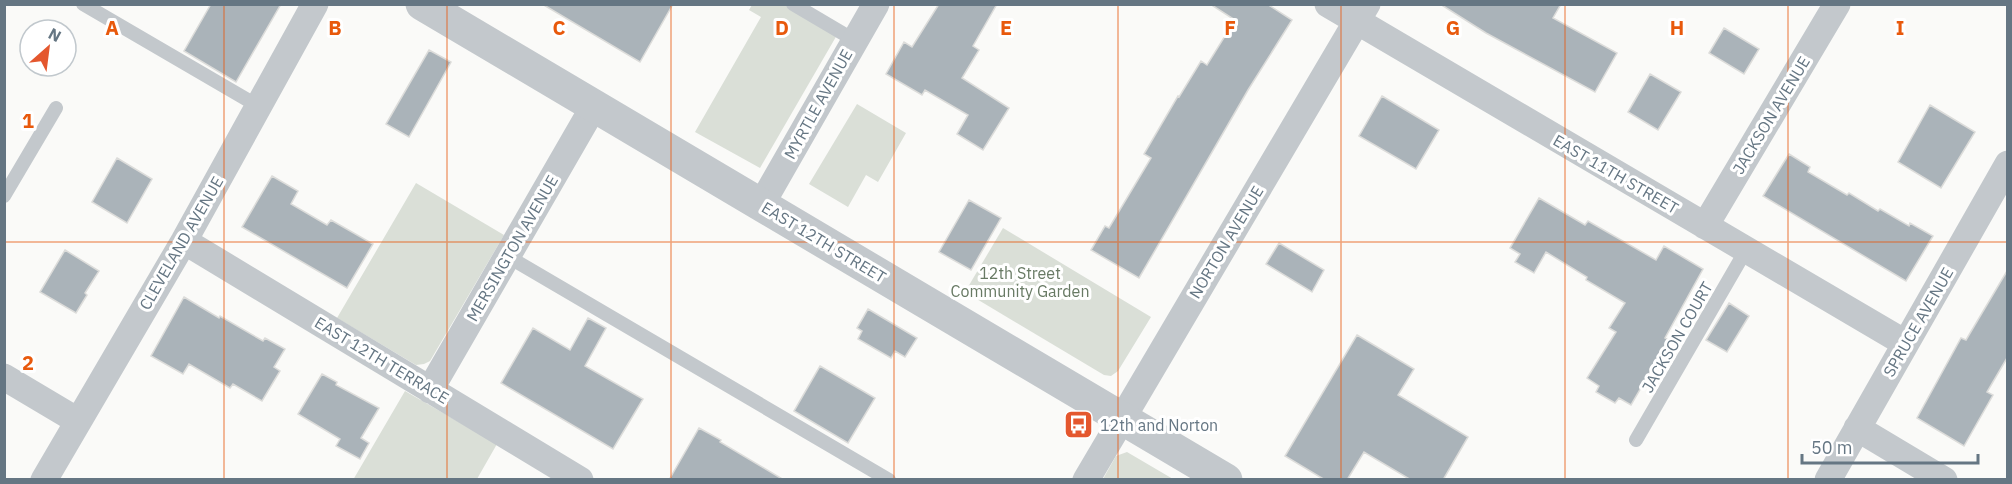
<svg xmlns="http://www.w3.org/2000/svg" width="2012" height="484" font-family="'IBM Plex Sans',sans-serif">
<rect width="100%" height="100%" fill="#fafaf8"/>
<path fill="#dadfd7" d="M752,5H785L837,35L760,168L695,132L761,17L749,10Z
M857,104L906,133L878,182L866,175L848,207L809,184Z
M416,183L504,235L430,361L424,364L416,365L337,318Z
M1003,228L1151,317L1118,371L1111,376L1104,375L965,292Z
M405,391L497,444L477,479L353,480Z
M1127,452L1173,479H1103L1116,456Z"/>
<path fill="#aab3b9" stroke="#dcdcda" stroke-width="1.5" d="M211,4H281L236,82L184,51Z
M542,4H673L640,62Z
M939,4H997L973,46L979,50L962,78L1009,108L983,150L957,134L968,115L925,90L922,95L886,74L904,42L912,47Z
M1210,4H1267L1292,20L1248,90L1139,278L1091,250L1105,226L1109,228L1151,158L1144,154L1178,96L1179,97L1201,61L1207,65L1235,20Z
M1440,4H1561L1553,18L1617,53L1595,92L1486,33Z
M1724,28L1759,49L1744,74L1709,53Z
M429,50L451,62L409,137L386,124Z
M1650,74L1681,92L1658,130L1628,112Z
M1382,96L1439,130L1416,169L1359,136Z
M1930,105L1975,132L1941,188L1898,162Z
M1789,154L1810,167L1808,172L1847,195L1849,193L1878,211L1880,209L1909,226L1910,223L1933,236L1906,281L1763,196Z
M117,158L152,179L127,223L92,202Z
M272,176L298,191L291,204L327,225L331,220L373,244L347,288L242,227Z
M1539,198L1585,225L1588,221L1656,260L1664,246L1703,269L1665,338L1669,340L1631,405L1619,398L1615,403L1596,392L1599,386L1587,378L1616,332L1609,328L1625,303L1586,280L1587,277L1546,252L1534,273L1515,262L1520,254L1510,248Z
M969,200L1001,218L971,270L939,252Z
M1279,243L1324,270L1312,292L1266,264Z
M65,250L99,271L85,293L87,295L76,313L40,292Z
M2007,271V358L1987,392L1993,395L1964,446L1917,418L1961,338L1966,340Z
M184,297L219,318L220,316L263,341L265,338L285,349L274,367L280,371L262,401L233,384L230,388L189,364L183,374L151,356Z
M1729,303L1749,316L1727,352L1706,340Z
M868,309L917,338L905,357L895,351L891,358L858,339L862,331L857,328Z
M588,318L606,328L585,366L643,399L613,449L501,383L533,328L570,350Z
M1357,335L1414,369L1398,395L1468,437L1443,480H1411L1364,452L1347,480H1325L1285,456Z
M820,366L875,398L848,443L794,411Z
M322,374L337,382L336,385L379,408L361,438L369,443L360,459L336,446L340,439L298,414Z
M699,428L721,440L720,442L784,480H669Z"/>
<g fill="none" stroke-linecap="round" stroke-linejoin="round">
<path stroke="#c3c8cc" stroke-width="14" d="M83,4L258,106
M793,4L854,40
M4,196L56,108
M507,256L889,480
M1636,440L1746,250"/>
<path stroke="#c3c8cc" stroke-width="27" d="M1328,4L1905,343
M761,205L876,4
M1705,226L1837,4
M184,241L580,480
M4,377L78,421
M430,390L594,106
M1857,428L1944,480
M44,480L184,241L315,4
M1086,480L1367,4
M1828,480L2008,164"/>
<path stroke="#c3c8cc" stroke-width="33" d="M422,4L1226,480"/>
</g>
<path fill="none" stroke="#e8590c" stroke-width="1.5" stroke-opacity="0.55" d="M224,4V480M447,4V480M671,4V480M894,4V480M1118,4V480M1341,4V480M1565,4V480M1788,4V480M4,242H2008"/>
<defs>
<symbol id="bus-square" viewBox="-11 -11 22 22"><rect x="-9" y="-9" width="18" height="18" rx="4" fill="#e4572e" stroke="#fff"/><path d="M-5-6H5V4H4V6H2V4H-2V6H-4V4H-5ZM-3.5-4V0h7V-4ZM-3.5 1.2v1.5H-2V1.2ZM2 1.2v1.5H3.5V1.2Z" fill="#fff"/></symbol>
</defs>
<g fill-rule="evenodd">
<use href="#bus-square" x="1062" y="408" width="33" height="33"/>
</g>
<g text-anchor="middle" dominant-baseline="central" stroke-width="6" stroke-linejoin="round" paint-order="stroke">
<g font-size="16" fill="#657683" stroke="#fff">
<text transform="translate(818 104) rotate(-61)">MYRTLE AVENUE</text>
<text transform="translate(1771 115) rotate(-59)">JACKSON AVENUE</text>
<text transform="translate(1616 174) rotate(30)">EAST 11TH STREET</text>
<text transform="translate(824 242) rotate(31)">EAST 12TH STREET</text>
<text transform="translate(1226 242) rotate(-59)">NORTON AVENUE</text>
<text transform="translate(181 243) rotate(-60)">CLEVELAND AVENUE</text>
<text transform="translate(512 248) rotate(-60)">MERSINGTON AVENUE</text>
<text transform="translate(1918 322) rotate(-60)">SPRUCE AVENUE</text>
<text transform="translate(1677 337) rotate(-60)">JACKSON COURT</text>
<text transform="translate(382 360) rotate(31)">EAST 12TH TERRACE</text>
</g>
<g font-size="16" fill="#687a64" stroke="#fff">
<text x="1020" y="273">12th Street<tspan x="1020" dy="18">Community Garden</tspan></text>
</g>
<g font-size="16" fill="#657683" stroke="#fff" text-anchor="start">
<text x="1100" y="425">12th and Norton</text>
</g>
</g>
<g font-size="20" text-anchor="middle" font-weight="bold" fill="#e8590c" stroke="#fff" stroke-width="6" stroke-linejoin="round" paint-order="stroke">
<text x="112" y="35">A</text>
<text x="335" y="35">B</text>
<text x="559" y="35">C</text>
<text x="782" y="35">D</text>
<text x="1006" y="35">E</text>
<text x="1230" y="35">F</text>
<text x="1453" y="35">G</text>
<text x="1677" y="35">H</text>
<text x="1900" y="35">I</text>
<text x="28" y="128">1</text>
<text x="28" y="370">2</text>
</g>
<rect width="2012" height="484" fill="none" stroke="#657683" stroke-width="12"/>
<g transform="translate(48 48) rotate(28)"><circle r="28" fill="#ffffff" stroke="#c1c8cd" stroke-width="1.5"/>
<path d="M0-4.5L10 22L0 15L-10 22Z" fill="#e4572e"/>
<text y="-9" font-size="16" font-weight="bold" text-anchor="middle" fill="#657683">N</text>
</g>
<path d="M1802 454v9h176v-9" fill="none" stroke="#657683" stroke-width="3"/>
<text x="1811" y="454" font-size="18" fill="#657683" stroke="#ffffff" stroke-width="4.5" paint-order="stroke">50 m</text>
</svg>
